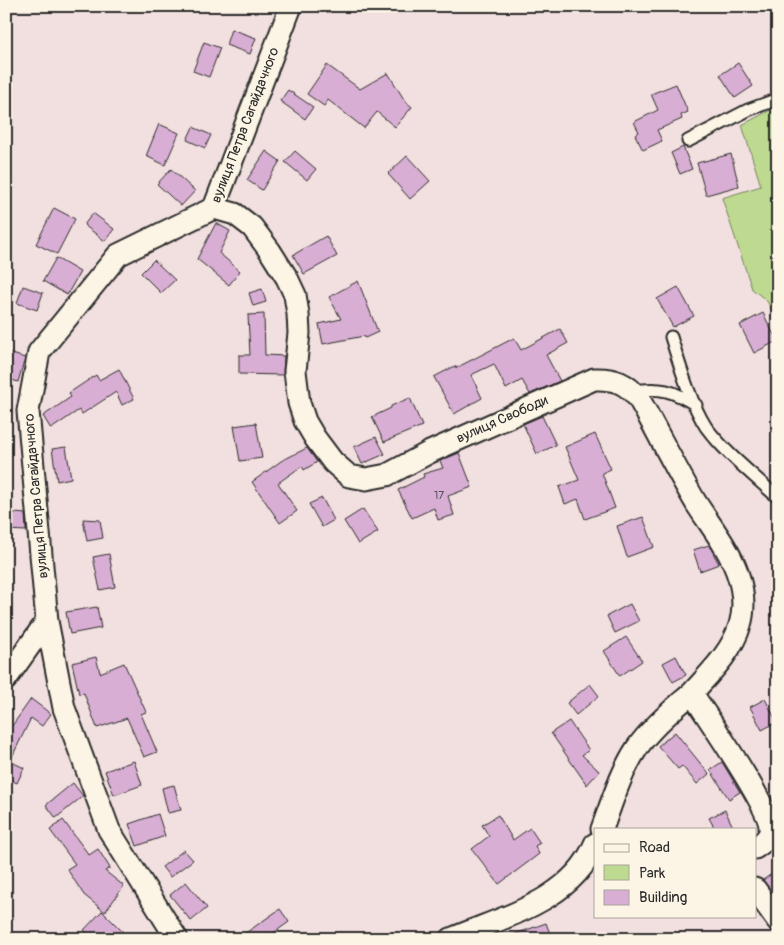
<svg xmlns="http://www.w3.org/2000/svg" width="784" height="945" font-family="Pangolin,sans-serif">
<rect width="100%" height="100%" fill="#f2e0e0"/>
<filter id="ink" filterUnits="userSpaceOnUse"><feTurbulence type="fractalNoise" baseFrequency=".02" numOctaves="2"/><feDisplacementMap in="SourceGraphic" scale="10" xChannelSelector="R" yChannelSelector="G"/><feConvolveMatrix kernelMatrix="1 2 1 2 8 2 1 2 1" color-interpolation-filters="sRGB"/></filter>
<g filter="url(#ink)">
<path fill="#bed990" stroke="#74825e" d="M778,106V323L767,301L752,289L722,198L761,186L742,125Z"/>
<path fill="#d9aed4" stroke="#2b2b2b" d="M231,29L256,38L250,54L226,45Z
M204,42L220,48L209,77L193,71Z
M738,63L753,86L735,98L720,75Z
M327,65L360,89L388,73L405,101L412,107L395,127L377,112L364,128L328,100L324,106L307,94Z
M676,84L688,112L681,115L682,119L657,130L662,141L643,150L635,135L639,132L634,122L658,110L651,94Z
M288,90L313,107L305,119L280,101Z
M159,124L179,133L165,165L146,156Z
M193,127L211,135L205,148L187,140Z
M683,147L692,169L680,174L671,153Z
M266,151L280,161L262,190L247,180Z
M295,151L316,169L307,180L285,162Z
M731,154L739,186L706,195L697,163Z
M407,156L430,181L410,199L388,174Z
M171,169L195,191L181,206L157,184Z
M54,208L75,219L57,254L36,244Z
M93,213L114,229L105,241L84,225Z
M216,223L230,231L219,253L240,271L229,285L197,259Z
M326,236L337,256L304,274L293,255Z
M56,258L80,272L67,295L43,281Z
M154,260L175,280L161,293L141,273Z
M358,281L378,332L365,338L364,336L323,344L319,324L341,319L329,297Z
M23,286L43,293L37,310L17,303Z
M678,287L694,316L673,327L657,299Z
M262,289L266,302L253,306L249,293Z
M763,313L777,341L754,353L740,325Z
M264,314L265,355L284,356L283,375L239,374V355H250L248,315Z
M560,329L568,343L546,355L560,381L530,394L522,380L506,389L494,364L471,375L482,398L454,414L434,377L455,366L456,368L514,338L521,350Z
M6,352L25,358L18,382L6,378Z
M119,369L134,399L122,405L116,392L82,414L79,410L51,429L43,416L71,397L69,393L96,375L99,380Z
M410,398L422,426L384,442L372,417L391,408V406Z
M542,416L556,445L537,454L523,424Z
M256,423L262,458L240,461L234,426Z
M595,434L611,469L602,473L615,508L585,519L578,499L565,504L559,487L579,480L565,447Z
M376,437L385,454L362,464L354,447Z
M66,447L71,478L57,481L52,449Z
M307,448L317,462L304,470L302,466L278,483L297,511L280,523L252,482L281,461Z
M459,453L472,487L448,496L454,515L438,520L434,508L412,518L398,490L424,477L423,474L443,468L440,461Z
M322,498L334,520L322,527L309,504Z
M363,509L378,532L358,544L344,521Z
M6,512L25,514L26,531L6,530Z
M643,517L654,547L627,557L617,526Z
M83,519L100,520L103,538L87,541Z
M709,545L719,564L700,571L693,550Z
M109,554L115,587L100,590L93,557Z
M630,604L639,621L615,633L607,616Z
M97,607L101,628L70,634L66,612Z
M626,637L642,661L620,676L604,651Z
M676,656L686,675L673,682L663,663Z
M96,657L100,673L124,663L146,712L141,714L157,752L144,757L127,718L97,728L84,693L79,694L72,663Z
M590,684L599,696L576,715L567,703Z
M31,699L51,714L42,726L31,718L10,761L24,768L17,783L6,778V724L12,726Z
M765,699L777,722L762,730L750,707Z
M569,721L589,750L582,755L599,771L587,785L551,733Z
M675,732L709,774L697,784L682,766L678,769L658,746Z
M134,761L142,785L114,795L105,771Z
M722,762L740,792L729,799L710,770Z
M73,783L83,796L56,818L46,805Z
M174,785L181,810L168,813L162,788Z
M725,810L734,829H715L709,818Z
M158,814L165,836L137,846L129,824Z
M498,815L513,840L530,828L540,843L535,846L539,854L499,884L472,849L489,836L482,825Z
M63,820L89,855L98,849L110,868L105,871L124,886L105,912L84,895L67,869L75,864L50,830Z
M184,850L193,860L170,877L162,867Z
M773,873L778,881V899L763,880Z
M186,882L207,908L191,921L170,895Z
M280,909L289,922L265,939H237Z
M102,911L130,939H94L84,930Z
M546,923L552,939H507V937Z"/>
<g fill="none" stroke-linecap="round" stroke-linejoin="round">
<defs>
<path id="lane" d="M688,141L748,110L778,99
M671,337C679,363 691,404 706,427C726,454 754,475 778,498
M633,391C661,387 672,390 696,405"/>
<path id="street" d="M214,208L235,214L252,227L270,251L287,278L295,295L298,314L299,333L295,371L299,403L305,421L315,438L333,462L349,476L366,479L387,475L430,452L594,379C614,378 627,383 639,399C658,433 676,469 696,503C710,525 728,547 737,572C743,589 745,608 740,625C732,652 710,673 692,693C706,716 773,810 770,831C769,839 761,844 755,848
M6,679L47,621
M602,829C612,802 621,772 637,748C650,729 674,708 692,693
M755,889L778,921
M177,939L109,830L64,708L47,621L28,411L39,352L118,255L214,208L291,6
M451,939C502,917 572,901 595,844"/>
</defs>
<use href="#lane" stroke="#2b2b2b" stroke-width="15"/>
<use href="#street" stroke="#2b2b2b" stroke-width="25"/>
<use href="#lane" stroke="#fcf5e5" stroke-width="11"/>
<use href="#street" stroke="#fcf5e5" stroke-width="21"/>
</g>
</g>
<g text-anchor="middle" dominant-baseline="central" stroke-width="4.5" stroke-linejoin="round" paint-order="stroke">
<g font-size="11" fill="#564c55">
<text x="439" y="495">17</text>
</g>
<g font-size="14" fill="#2b2b2b" stroke="#fcf5e5">
<text transform="translate(245 125) rotate(-69)">вулиця Петра Сагайдачного</text>
<text transform="translate(502 419) rotate(-24)">вулиця Свободи</text>
<text transform="translate(36 496) rotate(-95)">вулиця Петра Сагайдачного</text>
</g>
</g>
<rect width="784" height="945" fill="none" stroke="#fcf5e5" stroke-width="25"/>
<rect x="12" y="12" width="759" height="920" fill="none" stroke="#2b2b2b" stroke-width="2" filter="url(#ink)"/>
<rect x="594" y="828" width="162" height="90" fill="#fcf5e5" stroke="#a8a49b"/>
<rect x="604" y="844" width="25" height="8" fill="#fcf5e5" stroke="#a8a49b"/>
<text x="639" y="852" font-size="15" fill="#2b2b2b">Road</text>
<rect x="604" y="865" width="25" height="15" fill="#bed990" stroke="#a8a49b"/>
<text x="639" y="878" font-size="15" fill="#2b2b2b">Park</text>
<rect x="604" y="890" width="25" height="15" fill="#d9aed4" stroke="#a8a49b"/>
<text x="639" y="902" font-size="15" fill="#2b2b2b">Building</text>
</svg>
